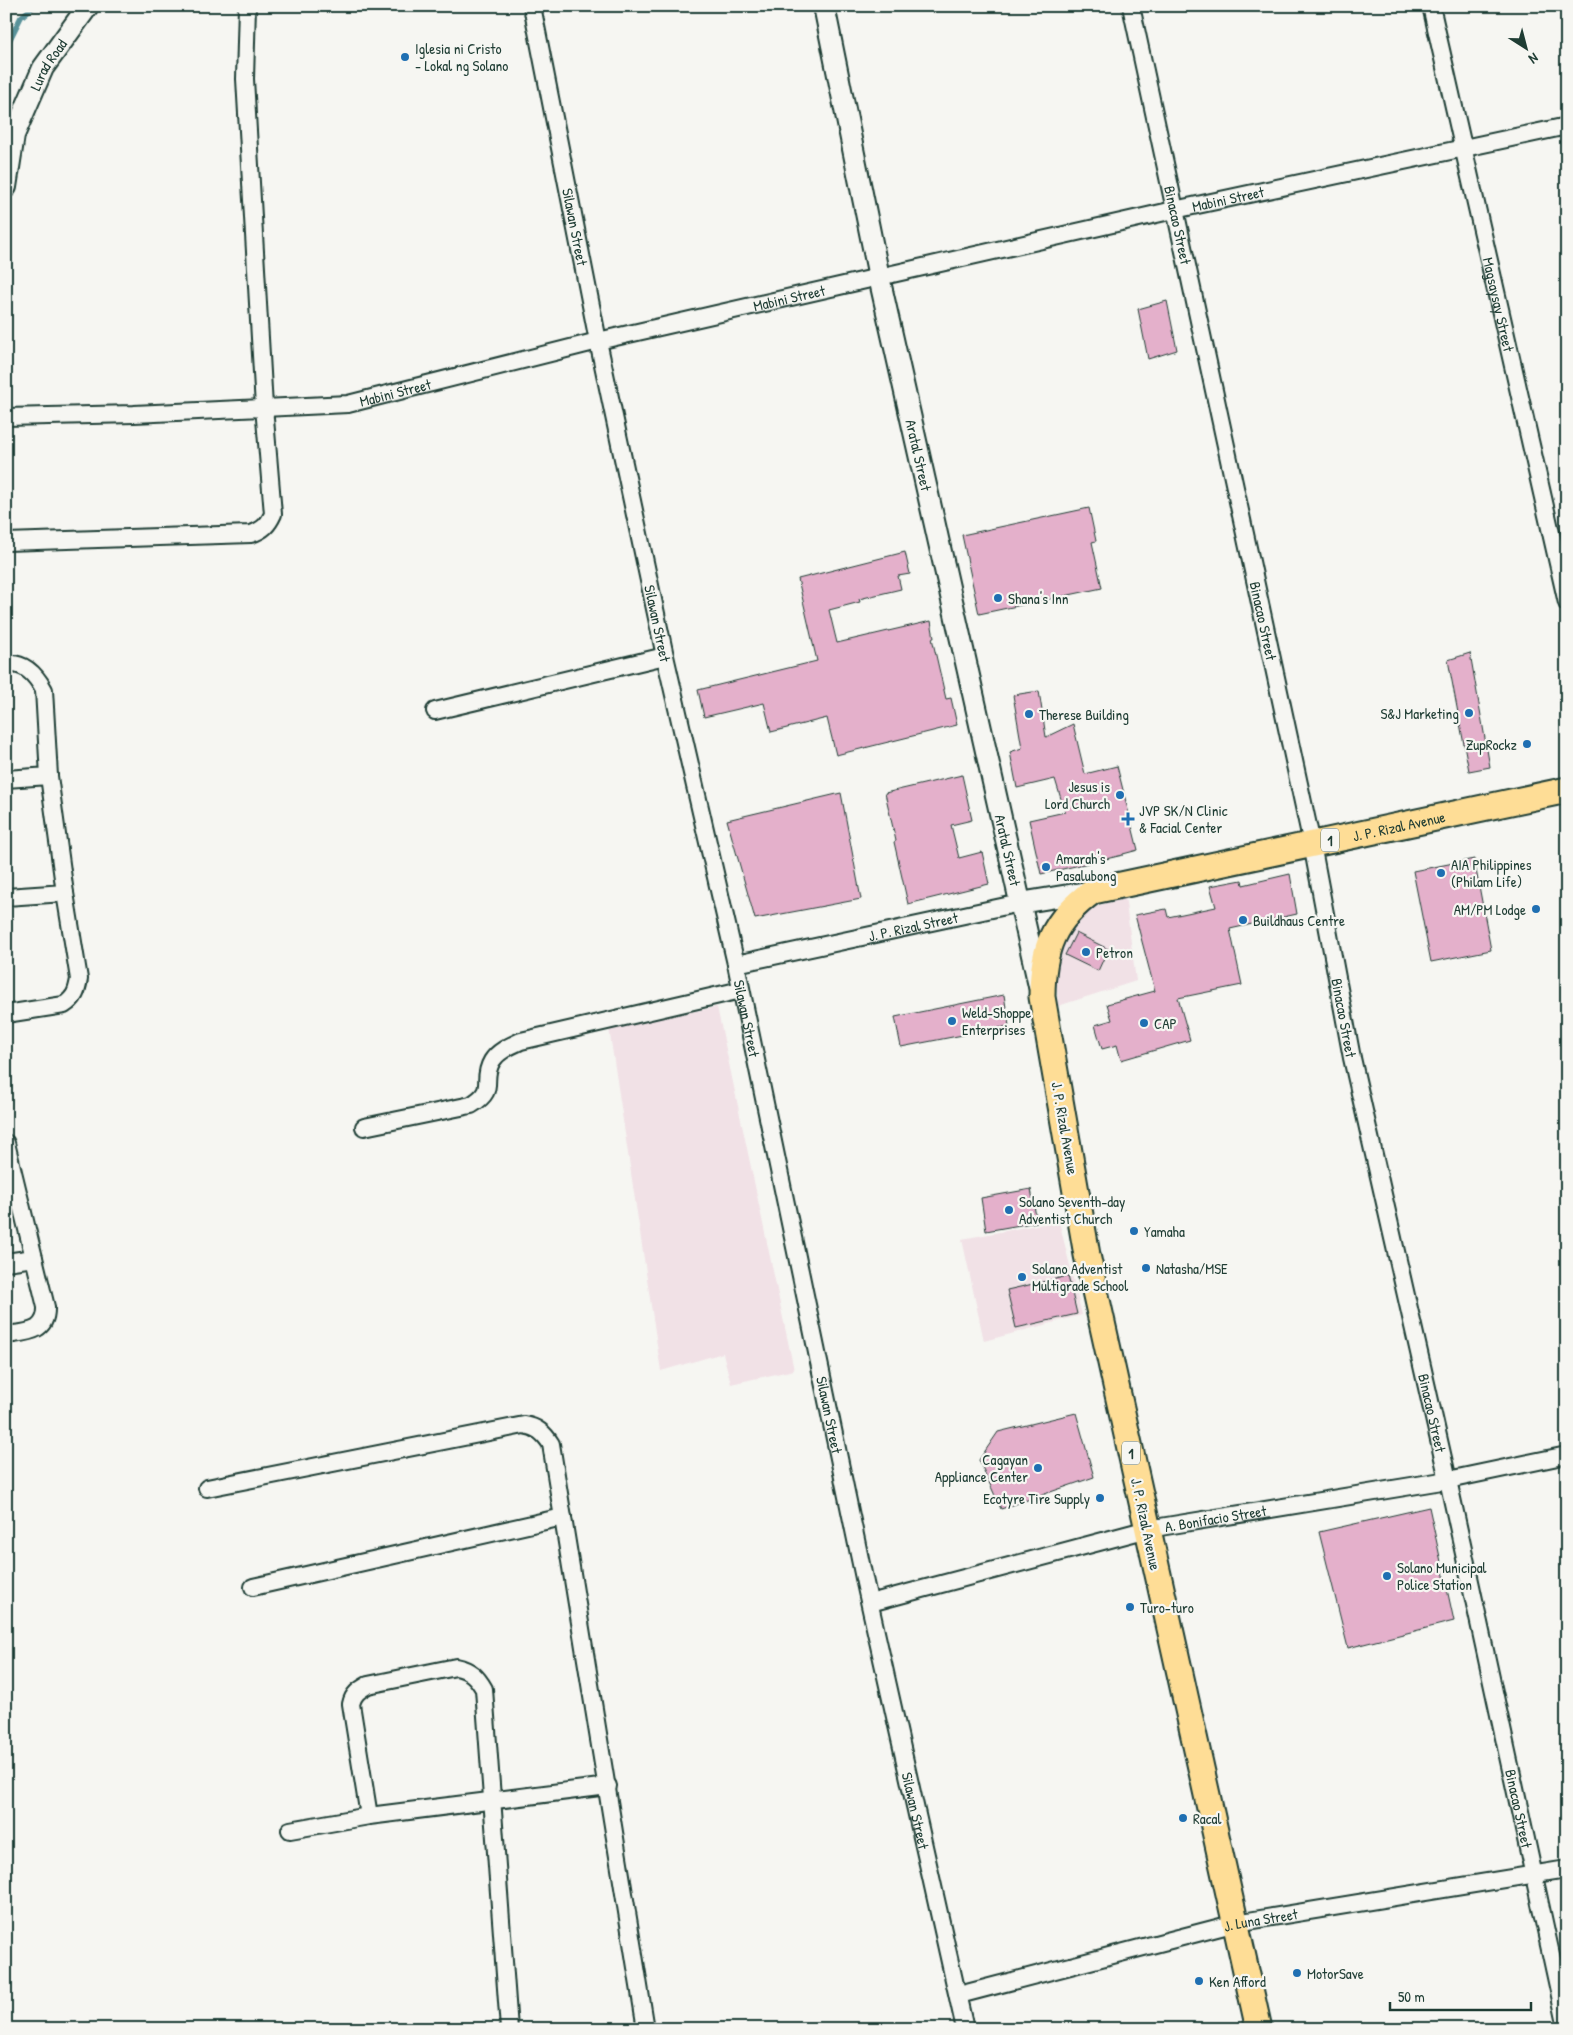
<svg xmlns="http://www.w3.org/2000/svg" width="1573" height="2035" font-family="'Patrick Hand',sans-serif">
<rect width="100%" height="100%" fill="#f6f6f2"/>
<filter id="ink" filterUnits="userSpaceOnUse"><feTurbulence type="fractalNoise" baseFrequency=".02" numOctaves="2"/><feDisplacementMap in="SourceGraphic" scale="10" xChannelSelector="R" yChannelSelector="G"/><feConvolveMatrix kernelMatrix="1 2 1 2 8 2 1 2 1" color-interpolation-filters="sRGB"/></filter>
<g filter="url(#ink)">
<path fill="#f1e1e6" d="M1125,896L1136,981L1058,1006L1056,967L1065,938L1071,928L1095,907Z
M717,1007L794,1370L731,1384L723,1353L661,1371L609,1028Z
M1059,1221L1082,1315L984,1341L962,1239Z"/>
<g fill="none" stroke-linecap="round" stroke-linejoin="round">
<path stroke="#589199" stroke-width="5.5" d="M6,47L21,17L34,6"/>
</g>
<path fill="#e4b0cb" stroke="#1f3d34" d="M1167,301L1177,350L1148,359L1138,309Z
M1089,508L1096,541L1092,542L1102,588L979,614L962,535Z
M905,552L910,574L898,576L901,589L859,599L860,602L829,610L837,643L931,621L934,638H932L946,699L951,698L957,725L836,755L827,718L771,732L764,703L704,717L698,690L817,661L798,579Z
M1470,653L1490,767L1469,771L1448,660Z
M1039,691L1046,737L1073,724L1085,774L1117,766L1138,850L1123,854V855L1041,874L1029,820L1065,812L1055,779L1017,788L1010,752L1022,748L1013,695Z
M962,775L972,820L951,825L959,858L982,852L989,884L908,904L894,842L896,841L885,793Z
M841,793L861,899L755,919L727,820Z
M1474,859L1491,950L1431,962L1413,871Z
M1290,874L1297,914L1230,929L1242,985L1178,998L1190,1040L1121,1060L1117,1045L1102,1049L1095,1025L1112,1020L1107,1004L1155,991L1135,915L1166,909L1168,917L1216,907L1210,886L1242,880L1243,885Z
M1076,933L1108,949L1098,971L1065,955Z
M1004,995L1009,1026L901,1047L895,1017Z
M1031,1189L1037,1222L986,1231L981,1198Z
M1068,1276L1077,1314L1016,1328L1007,1290Z
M1076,1413L1094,1477L1001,1509L979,1460L998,1432Z
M1429,1507L1454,1621L1348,1648L1319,1532Z"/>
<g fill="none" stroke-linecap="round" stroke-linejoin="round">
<defs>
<g id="minor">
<path id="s1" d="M532,6L598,341L665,656L736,964L865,1583L965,2029"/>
<path id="s2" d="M1131,6L1312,844L1352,1058L1448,1480L1567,2028"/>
<path id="s3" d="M1431,6L1567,603"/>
<path id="s4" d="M6,417L134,414L348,404L598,341L879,277L1174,210L1567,126"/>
<path d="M6,542L251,534C263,530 268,525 273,514L264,407L245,79L247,6"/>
<path d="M6,664C25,662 36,675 44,690L49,776L6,779"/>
<path d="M435,711L665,656"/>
<path d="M49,776L65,893"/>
<path d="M6,897L65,893L79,979C77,991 75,998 64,1005L6,1014"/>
<path id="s5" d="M736,964L1020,903"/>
<path d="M364,1127L471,1105C498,1089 480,1081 492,1061C498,1051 510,1046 521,1041L741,990"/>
<path d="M6,1143L46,1307C47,1333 26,1332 6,1335"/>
<path d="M6,1262L34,1258"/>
<path d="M207,1488L524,1425C537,1427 544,1433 551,1444L646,2029"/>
<path d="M253,1587L563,1517"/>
<path id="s6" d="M870,1603L1148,1529L1448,1480L1567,1455"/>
<path d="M369,1816L351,1704C353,1694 359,1690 368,1685L456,1667C471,1670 477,1677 484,1689L509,2029"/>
<path d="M290,1830L369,1816L608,1786"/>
<path id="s7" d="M959,1995L1236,1923L1567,1869"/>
</g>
<g id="tertiary">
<path id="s8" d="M824,6L879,277L1039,986"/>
<path id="s9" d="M6,187L14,135L43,68L88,6"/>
<path d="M1020,903L1093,891"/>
</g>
<g id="primary">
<path id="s10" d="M1259,2029L1087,1255L1042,997C1042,948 1053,920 1093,891L1567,790"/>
</g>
</defs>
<use href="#minor" stroke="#1f3d34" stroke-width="20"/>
<use href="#tertiary" stroke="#1f3d34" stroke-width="24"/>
<use href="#primary" stroke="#1f3d34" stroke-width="29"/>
<use href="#minor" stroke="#f6f6f2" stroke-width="16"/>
<use href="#tertiary" stroke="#f6f6f2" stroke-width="20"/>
<use href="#primary" stroke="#fedd96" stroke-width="25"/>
</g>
</g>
<g fill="#1f6fb2" stroke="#f6f6f2" stroke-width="2">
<circle cx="405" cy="57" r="5"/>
<circle cx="998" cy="598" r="5"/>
<circle cx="1469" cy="713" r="5"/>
<circle cx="1029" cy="714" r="5"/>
<circle cx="1527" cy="744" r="5"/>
<circle cx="1120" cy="795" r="5"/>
<path d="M1125.5 811.5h5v5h5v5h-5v5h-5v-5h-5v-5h5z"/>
<circle cx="1046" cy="867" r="5"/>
<circle cx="1441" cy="873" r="5"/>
<circle cx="1536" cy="909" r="5"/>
<circle cx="1243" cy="920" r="5"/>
<circle cx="1086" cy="952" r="5"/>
<circle cx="952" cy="1021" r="5"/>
<circle cx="1144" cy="1023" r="5"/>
<circle cx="1009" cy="1210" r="5"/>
<circle cx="1134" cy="1231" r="5"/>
<circle cx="1146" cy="1268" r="5"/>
<circle cx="1022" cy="1277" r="5"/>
<circle cx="1038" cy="1468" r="5"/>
<circle cx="1100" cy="1498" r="5"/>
<circle cx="1387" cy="1576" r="5"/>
<circle cx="1130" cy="1607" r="5"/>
<circle cx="1183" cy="1818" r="5"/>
<circle cx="1297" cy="1973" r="5"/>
<circle cx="1199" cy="1981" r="5"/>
</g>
<g text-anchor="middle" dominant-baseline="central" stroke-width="4.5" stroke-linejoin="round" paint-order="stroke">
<g fill="#f6f6f2" stroke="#60746d" stroke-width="1">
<rect x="1321" y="828.5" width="18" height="23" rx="4"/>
<rect x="1122" y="1441.5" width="18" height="23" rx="4"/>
</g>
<g font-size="14" font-weight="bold" fill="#1f3d34">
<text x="1330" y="840">1</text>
<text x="1131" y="1453">1</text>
</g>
<g font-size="15" fill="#1f3d34" stroke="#f6f6f2" text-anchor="start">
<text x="415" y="48">Iglesia ni Cristo<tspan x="415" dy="17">- Lokal ng Solano</tspan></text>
<text x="1008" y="598">Shana's Inn</text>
<text x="1459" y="713" text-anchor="end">S&amp;J Marketing</text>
<text x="1039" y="714">Therese Building</text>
<text x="1517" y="744" text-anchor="end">ZupRockz</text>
<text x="1110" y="786" text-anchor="end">Jesus is<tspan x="1110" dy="17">Lord Church</tspan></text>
<text x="1139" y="810">JVP SK/N Clinic<tspan x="1139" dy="17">&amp; Facial Center</tspan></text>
<text x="1056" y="858">Amarah's<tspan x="1056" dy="17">Pasalubong</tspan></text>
<text x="1451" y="864">AIA Philippines<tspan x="1451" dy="17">(Philam Life)</tspan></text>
<text x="1526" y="909" text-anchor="end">AM/PM Lodge</text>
<text x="1253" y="920">Buildhaus Centre</text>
<text x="1096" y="952">Petron</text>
<text x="962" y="1012">Weld-Shoppe<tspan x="962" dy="17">Enterprises</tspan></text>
<text x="1154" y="1023">CAP</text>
<text x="1019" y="1201">Solano Seventh-day<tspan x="1019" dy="17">Adventist Church</tspan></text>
<text x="1144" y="1231">Yamaha</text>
<text x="1032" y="1268">Solano Adventist<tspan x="1032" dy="17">Multigrade School</tspan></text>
<text x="1156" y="1268">Natasha/MSE</text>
<text x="1028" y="1459" text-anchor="end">Cagayan<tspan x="1028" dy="17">Appliance Center</tspan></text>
<text x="1090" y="1498" text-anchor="end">Ecotyre Tire Supply</text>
<text x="1397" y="1567">Solano Municipal<tspan x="1397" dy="17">Police Station</tspan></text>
<text x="1140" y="1607">Turo-turo</text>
<text x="1193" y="1818">Racal</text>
<text x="1307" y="1973">MotorSave</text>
<text x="1209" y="1981">Ken Afford</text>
</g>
<g font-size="15" fill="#1f3d34" stroke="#f6f6f2">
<text stroke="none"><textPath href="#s9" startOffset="131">Lurad Road</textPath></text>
<text stroke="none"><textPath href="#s4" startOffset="1246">Mabini Street</textPath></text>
<text stroke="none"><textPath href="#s2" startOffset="224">Binacao Street</textPath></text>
<text stroke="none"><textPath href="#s1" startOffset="225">Silawan Street</textPath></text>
<text stroke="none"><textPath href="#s4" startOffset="796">Mabini Street</textPath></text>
<text stroke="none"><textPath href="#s3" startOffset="306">Magsaysay Street</textPath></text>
<text stroke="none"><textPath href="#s4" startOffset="391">Mabini Street</textPath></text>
<text stroke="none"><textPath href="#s8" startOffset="459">Aratal Street</textPath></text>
<text stroke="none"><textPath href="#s2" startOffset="629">Binacao Street</textPath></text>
<text stroke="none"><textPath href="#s1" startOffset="630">Silawan Street</textPath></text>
<text stroke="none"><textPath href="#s10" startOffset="1491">J. P. Rizal Avenue</textPath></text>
<text stroke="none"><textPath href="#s8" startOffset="864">Aratal Street</textPath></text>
<text stroke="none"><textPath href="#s5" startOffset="181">J. P. Rizal Street</textPath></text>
<text stroke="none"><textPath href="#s1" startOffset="1035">Silawan Street</textPath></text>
<text stroke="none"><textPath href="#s2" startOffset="1034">Binacao Street</textPath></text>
<text transform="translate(1065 1128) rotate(80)">J. P. Rizal Avenue</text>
<text stroke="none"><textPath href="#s2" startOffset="1439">Binacao Street</textPath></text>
<text stroke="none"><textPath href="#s1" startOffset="1440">Silawan Street</textPath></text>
<text stroke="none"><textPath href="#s6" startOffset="356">A. Bonifacio Street</textPath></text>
<text transform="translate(1146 1524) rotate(78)">J. P. Rizal Avenue</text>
<text stroke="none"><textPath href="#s2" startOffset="1844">Binacao Street</textPath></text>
<text stroke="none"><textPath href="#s1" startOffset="1845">Silawan Street</textPath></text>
<text stroke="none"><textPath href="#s7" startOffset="311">J. Luna Street</textPath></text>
</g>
</g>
<rect width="1573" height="2035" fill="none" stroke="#f6f6f2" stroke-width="25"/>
<rect x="12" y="12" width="1548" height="2010" fill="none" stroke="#1f3d34" stroke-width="2" filter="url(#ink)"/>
<g transform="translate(1526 48) rotate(144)" stroke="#f6f6f2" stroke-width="4" paint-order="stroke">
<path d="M0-4L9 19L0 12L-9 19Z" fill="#1f3d34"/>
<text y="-8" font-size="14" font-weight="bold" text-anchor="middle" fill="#1f3d34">N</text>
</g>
<path d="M1390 2002v8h141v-8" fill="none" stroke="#1f3d34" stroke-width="2.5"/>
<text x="1398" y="2002" font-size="15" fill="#1f3d34" stroke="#f6f6f2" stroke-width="4" paint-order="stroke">50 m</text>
</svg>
